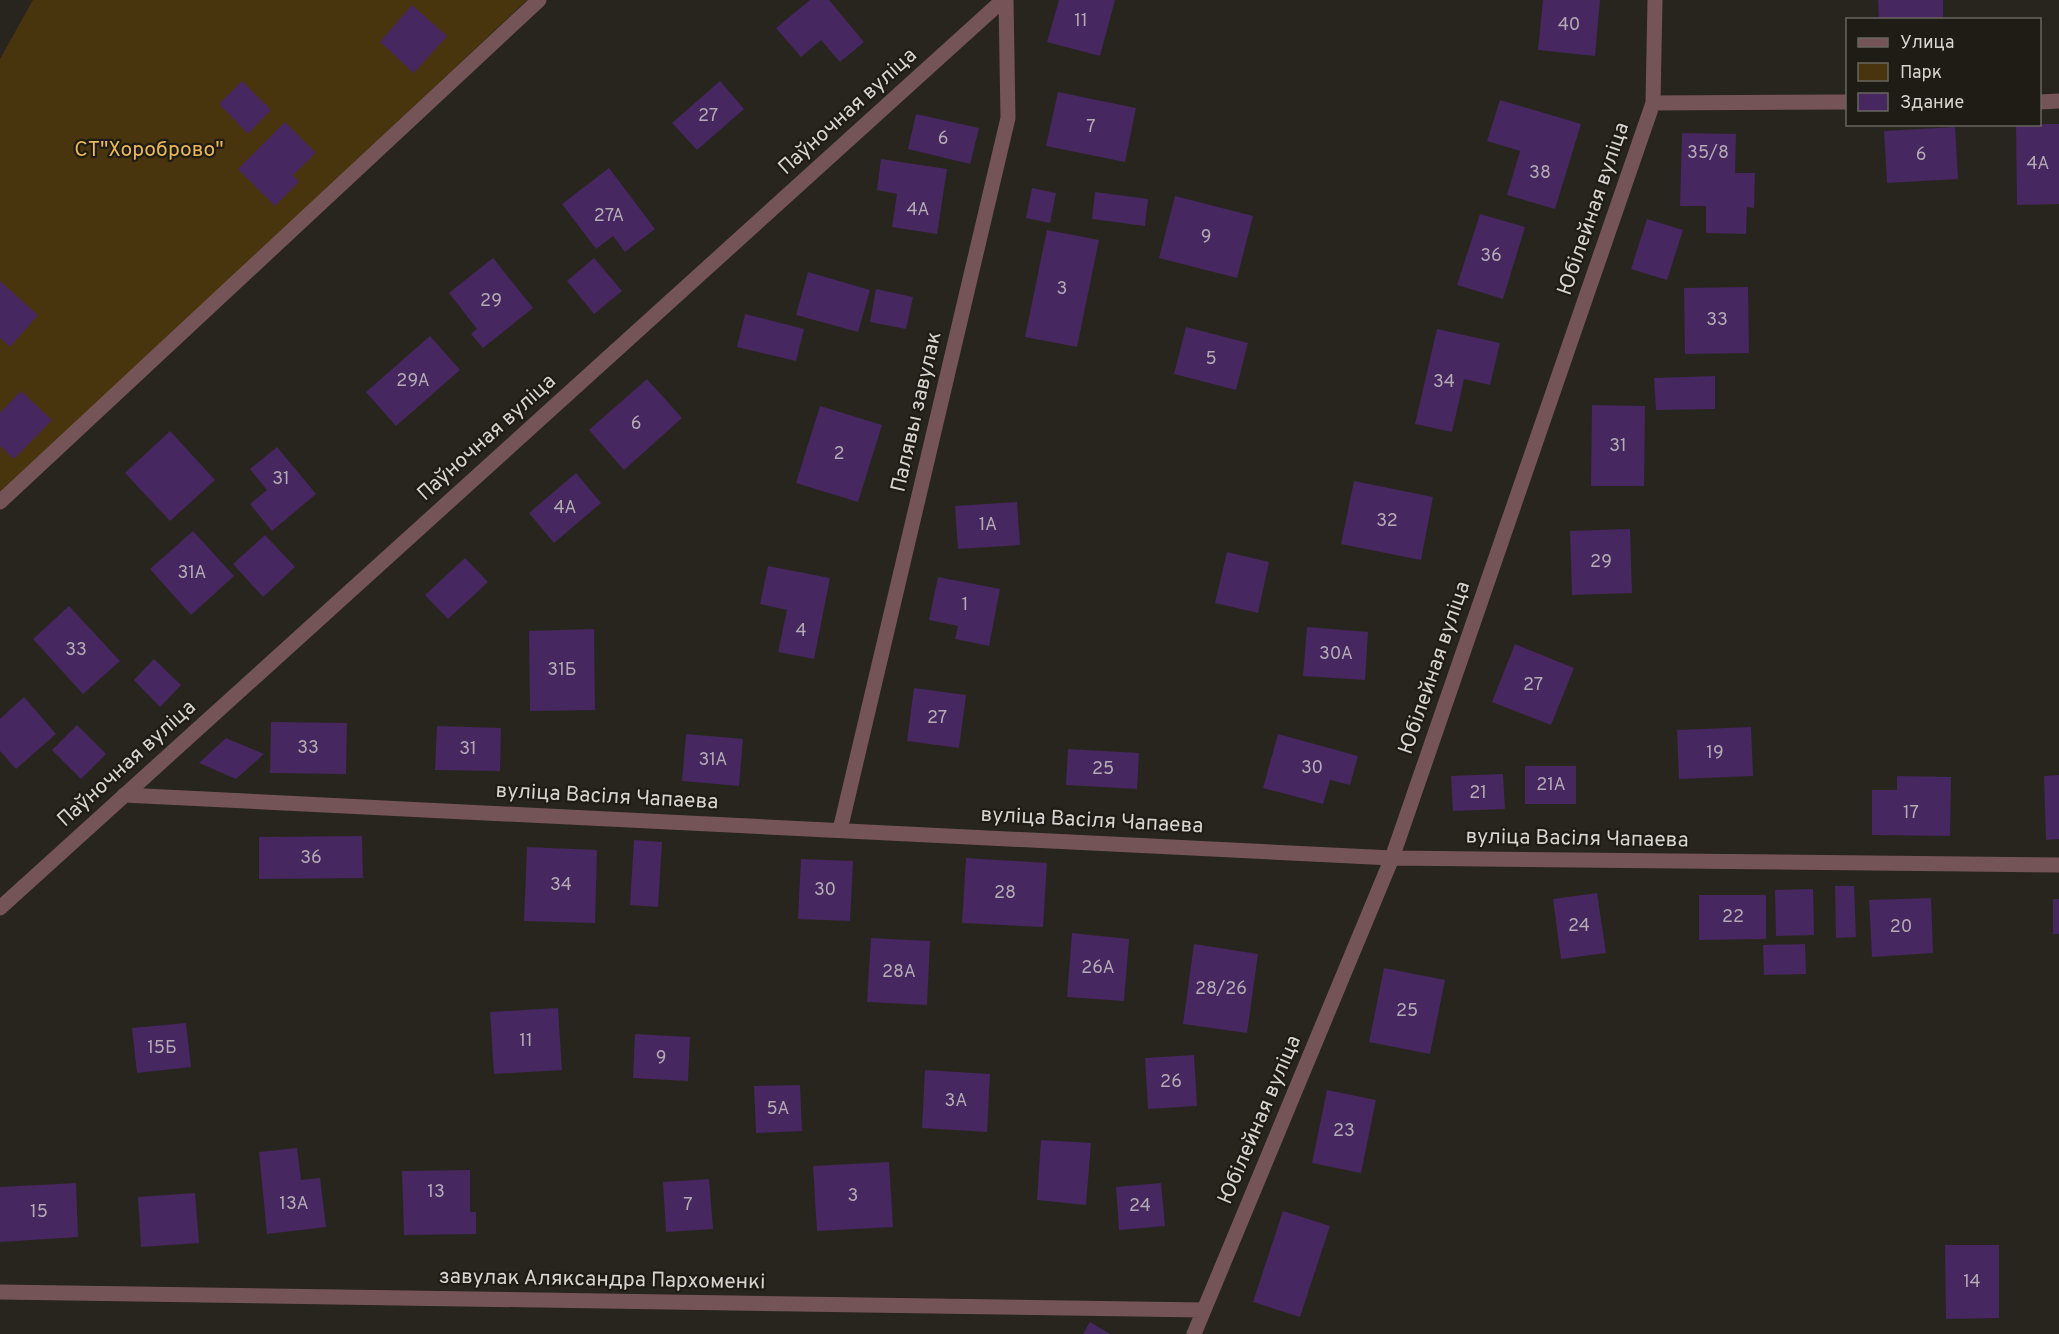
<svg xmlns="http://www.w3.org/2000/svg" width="2059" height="1334" font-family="Overpass,sans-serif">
<rect width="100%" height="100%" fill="#28251e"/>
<path fill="#49350d" d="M33,0H527L0,495V59Z"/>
<path fill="#46275f" d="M810,0H829L864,42L840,62L821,40L801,57L776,28Z
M1059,0H1115L1100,56L1047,42Z
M1543,0H1600L1595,56L1538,50Z
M1878,0H1943V20H1879Z
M412,5L447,36L414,73L380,42Z
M242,81L271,110L248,134L219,104Z
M720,81L744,109L697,150L672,123Z
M1058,92L1136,108L1125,162L1046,146Z
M1500,100L1581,124L1555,209L1507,195L1520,151L1487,141Z
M916,114L979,128L970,164L908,149Z
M285,122L316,153L293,175L299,182L275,206L238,169Z
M2016,124H2059V204L2017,205Z
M1955,127L1958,179L1887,183L1884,131Z
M1682,133L1736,134L1735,173H1755L1754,208L1747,207L1746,234L1706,233V206H1680Z
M881,159L947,169L937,234L892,227L897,194L877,190Z
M609,168L655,229L625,252L613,236L596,249L562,204Z
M1032,188L1056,193L1050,223L1026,218Z
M1095,192L1148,199L1145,226L1092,219Z
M1175,196L1253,216L1237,278L1159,258Z
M1480,214L1525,227L1503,299L1457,285Z
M1647,219L1683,230L1667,280L1631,269Z
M1047,230L1099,240L1077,347L1025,337Z
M493,258L533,308L483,348L471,334L477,329L449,293Z
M594,258L622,291L594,314L567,281Z
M808,272L870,290L858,332L796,315Z
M0,281L38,315L10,347L0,338Z
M1748,287L1749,353L1685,354L1684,288Z
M876,289L913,297L906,329L870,322Z
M745,314L804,329L796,361L737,347Z
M1186,327L1248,343L1236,390L1174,374Z
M1437,329L1500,343L1490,385L1464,379L1452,432L1415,424Z
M430,336L460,370L396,426L366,392Z
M1715,376V409L1656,410L1654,378Z
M647,379L682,418L624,470L589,430Z
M21,391L52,420L14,459L0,446V413Z
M1592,405L1645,406L1644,486H1591Z
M820,406L882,425L858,502L796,483Z
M170,431L215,480L170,521L125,473Z
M277,447L316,494L272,531L250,504L267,490L250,469Z
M576,473L601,503L554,543L529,513Z
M1354,481L1433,497L1421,560L1341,544Z
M1017,502L1020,545L958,549L955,506Z
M1630,529L1632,593L1572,595L1570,531Z
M193,531L234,576L191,615L150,569Z
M265,535L295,567L263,597L233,564Z
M1227,552L1269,562L1258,613L1215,603Z
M465,558L488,582L448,619L425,595Z
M768,566L830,578L814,659L778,652L787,610L760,604Z
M938,577L1000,589L989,646L955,639L958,626L929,620Z
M69,606L120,661L83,694L33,639Z
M1307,627L1368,632L1365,680L1303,676Z
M594,629L595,710L530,711L529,631Z
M1515,644L1574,668L1551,725L1492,702Z
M154,659L181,685L160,707L134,680Z
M914,688L966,695L959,748L907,741Z
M24,697L56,734L16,769L0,751V719Z
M271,722L347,723L346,774L270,773Z
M77,725L106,754L81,779L52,750Z
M437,726L501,728L500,771L435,770Z
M1751,727L1753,776L1679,779L1677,730Z
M686,734L743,739L739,786L682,781Z
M1278,734L1358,756L1350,785L1330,780L1323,804L1263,788Z
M226,738L264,754L236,779L199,763Z
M1068,749L1139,753L1137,789L1066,785Z
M1525,766H1576V804H1525Z
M1503,774L1505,809L1453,811L1451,776Z
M2059,775V839L2046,840L2044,776Z
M1897,776L1951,777L1950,836L1872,835V790H1897Z
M362,836L363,878L259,879V837Z
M634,840L662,842L658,907L630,905Z
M527,847L597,850L595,923L524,921Z
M966,858L1047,863L1043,927L962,923Z
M801,859L853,861L850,921L798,919Z
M1835,886H1854L1856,937L1836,938Z
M1813,889L1814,935L1776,936L1775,890Z
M1597,893L1606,953L1561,959L1553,899Z
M1699,895H1766V939L1699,940Z
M1931,898L1933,953L1872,957L1869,900Z
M2053,899H2059V934H2053Z
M1072,933L1129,939L1124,1001L1067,997Z
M871,938L930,941L927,1005L867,1002Z
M1194,944L1258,954L1247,1033L1183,1024Z
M1805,944L1806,974L1764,975L1763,945Z
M1384,968L1445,980L1430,1054L1369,1042Z
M558,1008L562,1070L494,1074L490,1012Z
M186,1023L191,1067L137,1073L132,1028Z
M635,1034L690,1037L688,1081L633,1078Z
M1194,1055L1197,1106L1148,1109L1145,1058Z
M925,1070L990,1074L987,1132L922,1128Z
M800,1085L802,1131L756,1133L754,1086Z
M1327,1090L1376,1100L1361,1173L1312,1163Z
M1041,1140L1091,1143L1086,1205L1037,1200Z
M297,1148L301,1180L320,1178L326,1227L267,1234L259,1152Z
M889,1162L893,1227L817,1231L813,1166Z
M470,1170V1212H476V1234L404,1235L402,1171Z
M709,1179L713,1229L666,1232L663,1182Z
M76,1183L78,1237L0,1242V1187Z
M1161,1183L1165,1226L1119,1230L1116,1187Z
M195,1193L199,1243L141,1247L138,1197Z
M1283,1211L1330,1226L1300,1317L1253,1302Z
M1945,1245H1999V1318L1946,1319Z
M1090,1322L1110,1334H1083Z"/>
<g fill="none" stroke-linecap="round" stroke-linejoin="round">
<path stroke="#755458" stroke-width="15" d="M0,502L539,0"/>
<path stroke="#755458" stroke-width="15" d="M2040,102L2059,101
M1653,103L1848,102
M124,795L1392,858L2059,865
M840,830L1008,118L1006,0
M0,908L1003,0
M0,1292L1204,1310
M1194,1334L1392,858L1653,103L1655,0"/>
</g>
<g text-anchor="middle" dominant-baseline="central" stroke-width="4.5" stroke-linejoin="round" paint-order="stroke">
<g font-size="18" fill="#b3aab4">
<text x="1081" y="21">11</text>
<text x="1569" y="25">40</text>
<text x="708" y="116">27</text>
<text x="1091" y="127">7</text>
<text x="943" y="139">6</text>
<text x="1708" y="153">35/8</text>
<text x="1921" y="155">6</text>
<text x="2038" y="164">4А</text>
<text x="1540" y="173">38</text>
<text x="918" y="210">4А</text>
<text x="609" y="216">27А</text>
<text x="1206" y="237">9</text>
<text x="1491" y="256">36</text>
<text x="1062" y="289">3</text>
<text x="491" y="301">29</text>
<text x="1717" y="320">33</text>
<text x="1211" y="359">5</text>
<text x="413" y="381">29А</text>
<text x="1444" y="382">34</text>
<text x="636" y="424">6</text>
<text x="1618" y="446">31</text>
<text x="839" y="454">2</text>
<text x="281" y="479">31</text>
<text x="565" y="508">4А</text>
<text x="1387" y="521">32</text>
<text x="988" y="525">1А</text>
<text x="1601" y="562">29</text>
<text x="192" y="573">31А</text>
<text x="965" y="605">1</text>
<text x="801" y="631">4</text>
<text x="76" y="650">33</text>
<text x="1336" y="654">30А</text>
<text x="562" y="670">31Б</text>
<text x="1533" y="685">27</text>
<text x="937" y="718">27</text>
<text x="308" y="748">33</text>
<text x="468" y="749">31</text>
<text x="1715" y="753">19</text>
<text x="713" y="760">31А</text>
<text x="1312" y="768">30</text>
<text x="1103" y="769">25</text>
<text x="1551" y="785">21А</text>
<text x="1478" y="793">21</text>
<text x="1911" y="813">17</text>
<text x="311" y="858">36</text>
<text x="561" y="885">34</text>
<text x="825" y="890">30</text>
<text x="1005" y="893">28</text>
<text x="1733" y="917">22</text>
<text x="1579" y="926">24</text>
<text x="1901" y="927">20</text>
<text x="1098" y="968">26А</text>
<text x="899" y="972">28А</text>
<text x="1221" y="989">28/26</text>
<text x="1407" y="1011">25</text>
<text x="526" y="1041">11</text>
<text x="162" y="1048">15Б</text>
<text x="661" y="1058">9</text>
<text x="1171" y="1082">26</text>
<text x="956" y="1101">3А</text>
<text x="778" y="1109">5А</text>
<text x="1344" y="1131">23</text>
<text x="436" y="1192">13</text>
<text x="853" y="1196">3</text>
<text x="294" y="1204">13А</text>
<text x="688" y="1205">7</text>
<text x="1140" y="1206">24</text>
<text x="39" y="1212">15</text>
<text x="1972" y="1282">14</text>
</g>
<g font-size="21" fill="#d7d5d1" stroke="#1f1b15">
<text transform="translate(848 112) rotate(-42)">Паўночная вуліца</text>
<text transform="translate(1594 209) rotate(-71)">Юбілейная вуліца</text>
<text transform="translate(917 412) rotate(-77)">Палявы завулак</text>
<text transform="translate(487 438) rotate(-42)">Паўночная вуліца</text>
<text transform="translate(1435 668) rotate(-71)">Юбілейная вуліца</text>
<text transform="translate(127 764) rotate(-42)">Паўночная вуліца</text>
<text transform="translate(607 797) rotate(3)">вуліца Васіля Чапаева</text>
<text transform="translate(1092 821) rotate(3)">вуліца Васіля Чапаева</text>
<text transform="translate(1577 839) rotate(1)">вуліца Васіля Чапаева</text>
<text transform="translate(1260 1120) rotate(-67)">Юбілейная вуліца</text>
<text transform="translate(602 1280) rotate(1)">завулак Аляксандра Пархоменкі</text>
</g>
<g font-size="21" fill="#eab755" stroke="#1f1b15">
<text x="149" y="150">СТ"Хороброво"</text>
</g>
</g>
<rect x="1846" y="18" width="195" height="108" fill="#1f1b15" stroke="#696560" stroke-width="1.5"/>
<rect x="1858" y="38" width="30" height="9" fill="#755458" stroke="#696560" stroke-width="1.5"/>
<text x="1900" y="48" font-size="18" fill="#d7d5d1">Улица</text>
<rect x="1858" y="63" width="30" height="18" fill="#49350d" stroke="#696560" stroke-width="1.5"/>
<text x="1900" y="78" font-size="18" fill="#d7d5d1">Парк</text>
<rect x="1858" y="93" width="30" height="18" fill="#46275f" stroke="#696560" stroke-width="1.5"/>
<text x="1900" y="108" font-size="18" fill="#d7d5d1">Здание</text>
</svg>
